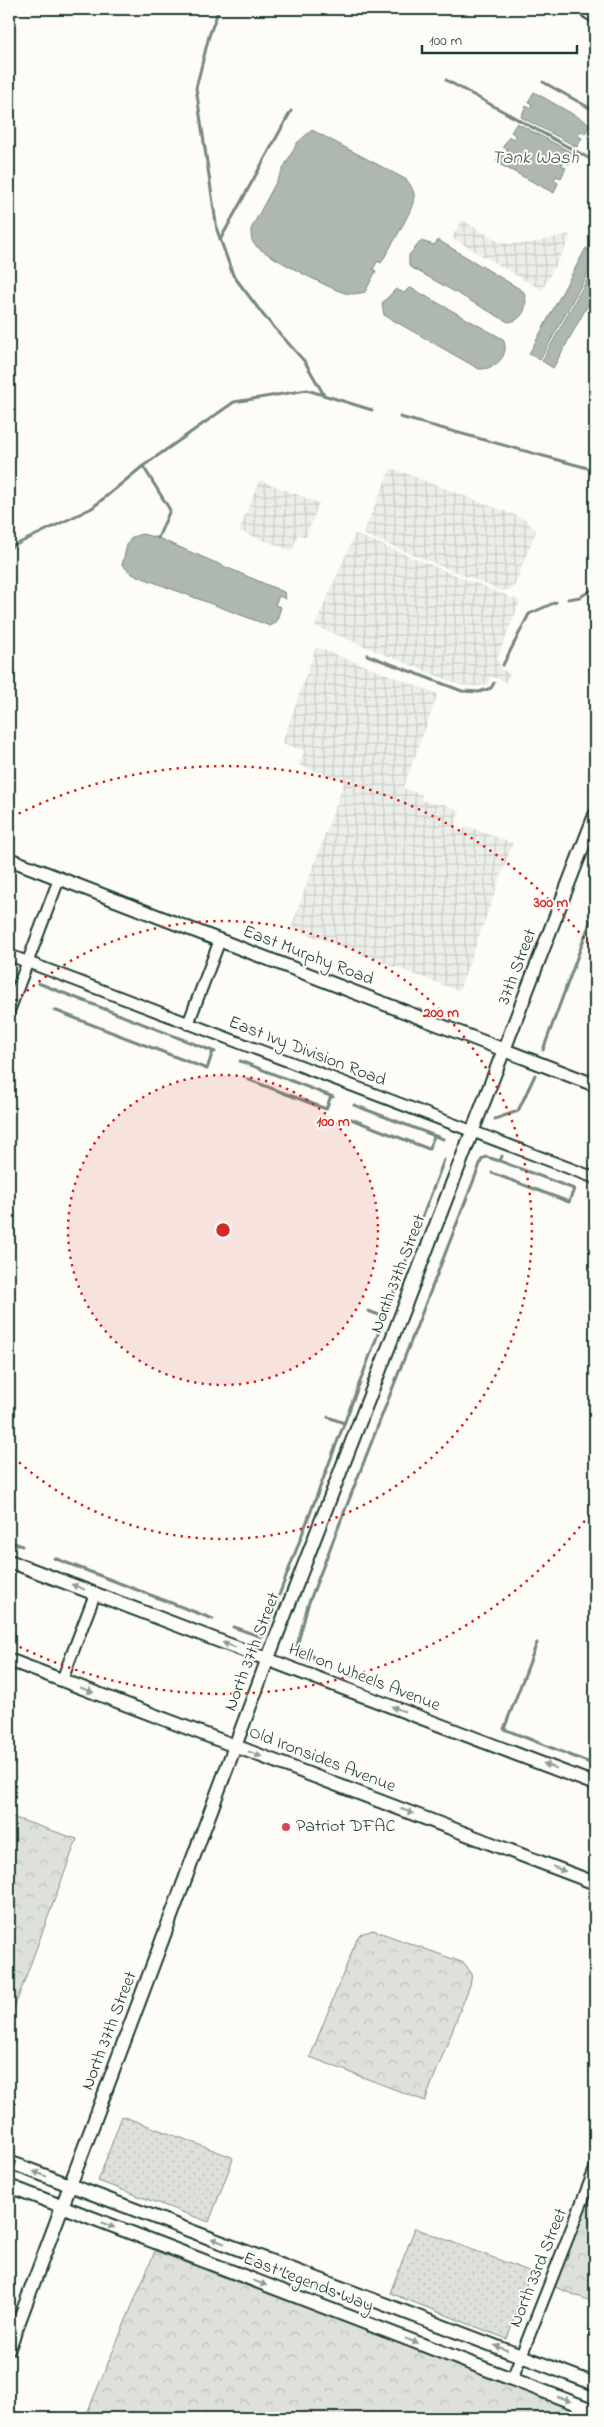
<svg xmlns="http://www.w3.org/2000/svg" width="604" height="2427" font-family="'Indie Flower',sans-serif">
<defs>
<pattern id="industrial-grid" width="8" height="8" patternUnits="userSpaceOnUse" patternTransform="scale(1.25)"><rect width="8" height="8" fill="#eceee9"/><path d="M0 4h8M4 0v8" fill="none" stroke="#cacdc8"/></pattern>
<pattern id="grass-dots" width="8" height="8" patternUnits="userSpaceOnUse" patternTransform="scale(1.25)"><rect width="8" height="8" fill="#dde0db"/><path d="M2 2h.1M6 6h.1" fill="none" stroke="#bdc1bd" stroke-width="1.8" stroke-linecap="round"/></pattern>
<pattern id="forest-crowns" width="20" height="18" patternUnits="userSpaceOnUse" patternTransform="scale(1.25)"><rect width="20" height="18" fill="#dde0db"/><path d="M2 6a3 3 0 1 1 6 0M12 15a3 3 0 1 1 6 0" fill="none" stroke="#bdc1bd"/></pattern>
</defs>
<rect width="100%" height="100%" fill="#fdfcf7"/>
<filter id="ink" filterUnits="userSpaceOnUse"><feTurbulence type="fractalNoise" baseFrequency=".02" numOctaves="2"/><feDisplacementMap in="SourceGraphic" scale="10" xChannelSelector="R" yChannelSelector="G"/><feConvolveMatrix kernelMatrix="1 2 1 2 8 2 1 2 1" color-interpolation-filters="sRGB"/></filter>
<g filter="url(#ink)">
<path fill="url(#industrial-grid)" d="M462,220L498,241L508,244L531,243L569,234L570,239L542,290L452,238Z
M394,469L525,519L536,531L513,589L502,591L365,535L364,531L390,470Z
M259,480L319,503L306,537L298,534L292,551L239,531Z
M355,534L520,601L497,659L502,670L510,673L506,682L490,676L488,684L478,686L460,685L315,626Z
M316,647L438,694L403,788L422,795L421,800L433,804H444L460,811L454,828L463,831L466,826L513,843L459,991L291,928L344,782L299,765L304,751L282,743Z"/>
<path fill="url(#grass-dots)" stroke="#7e8e88" d="M122,2116L232,2157L233,2159L209,2222L98,2181Z
M415,2228L531,2272L507,2339L390,2293Z"/>
<path fill="url(#forest-crowns)" stroke="#7e8e88" d="M9,1816L77,1839L9,2022Z
M373,1930L464,1963L472,1974L470,1985L425,2101L310,2057L357,1939L361,1934Z
M595,2181V2303L555,2287Z
M155,2251L572,2409L591,2418H85Z"/>
<path fill="#aeb8b1" stroke="#75877f" d="M534,92L590,124L585,134L580,131L578,136L582,138L577,147L521,117L526,106L530,108L532,104L528,102Z
M517,123L574,154L569,164L564,162L562,166L566,168L561,178L556,176L554,180L558,183L554,193L501,165L496,161L501,151L506,153L508,149L503,147L509,137L514,139L515,135L511,132Z
M312,130L407,180C410,185 415,191 414,198C414,209 388,251 381,263L378,261L373,269L376,271L365,292C357,294 350,295 342,292C329,288 261,253 254,244C251,240 251,234 251,229L297,143Z
M438,240L523,291C530,303 524,321 508,322L409,266V255L421,241L434,245Z
M586,248L595,253V260L540,360L529,354Z
M595,265V292L553,368L542,361Z
M409,288H411L503,339C511,355 495,370 479,369L384,315L382,303L396,289L404,293Z
M142,534L158,538L284,592L286,599L279,596L275,605L281,607L276,623L270,626L132,574L122,565L127,545L132,537Z"/>
<g fill="none" stroke-linecap="round" stroke-linejoin="round">
<path stroke="#75877f" stroke-width="3" d="M219,9L209,36L196,88L217,230L233,275L264,316L305,362L324,395
M446,80L592,160L595,167
M543,82L595,111
M592,160L595,130
M220,240L291,111
M593,251L595,248
M400,417L595,470
M143,466L170,510L158,538
M9,548L92,508L143,466L234,402L307,390L372,410
M568,599L580,597L595,588
M367,655L462,691L479,692L491,688L494,683
M503,665L529,614L556,602
M38,983L215,1052
M54,1010L207,1069L213,1051
M543,1050L595,909
M240,1061L333,1097
M247,1079L326,1109L331,1096
M354,1105L443,1139
M351,1119L429,1149L434,1136
M495,1119L518,1111L535,1075
M492,1173L569,1202L574,1189L500,1161L502,1156
M368,1311L385,1317
M328,1417L344,1423
M9,1541L22,1546
M54,1558L213,1619
M233,1627L262,1637L264,1635L444,1160
M537,1643L504,1729L595,1765
M318,1660L297,1646L308,1605L482,1159L486,1157L500,1161"/>
<defs>
<path id="minor" d="M9,955L595,1178
M9,1011L59,879
M188,1024L220,940
M62,1680L95,1594
M512,2379L595,2169"/>
<path id="tertiary" d="M583,9L595,16
M9,859L595,1085
M9,1561L595,1784
M9,1660L595,1883
M9,2162L595,2384
M9,2186L595,2411
M9,2348L270,1653L595,815"/>
</defs>
<use href="#minor" stroke="#1f3d34" stroke-width="14"/>
<use href="#tertiary" stroke="#1f3d34" stroke-width="16"/>
<use href="#minor" stroke="#fdfcf7" stroke-width="10"/>
<use href="#tertiary" stroke="#fdfcf7" stroke-width="12"/>
</g>
<defs><path id="oneway-solid" d="M-6-.8H1V-3.2L6.5 0L1 3.2V.8H-6Z" transform="scale(1.25)"/></defs>
<g fill="#8e9c96">
<use href="#oneway-solid" transform="translate(78 1587) rotate(-159)"/>
<use href="#oneway-solid" transform="translate(229 1645) rotate(-159)"/>
<use href="#oneway-solid" transform="translate(87 1690) rotate(21)"/>
<use href="#oneway-solid" transform="translate(398 1709) rotate(-159)"/>
<use href="#oneway-solid" transform="translate(255 1754) rotate(21)"/>
<use href="#oneway-solid" transform="translate(550 1766) rotate(-159)"/>
<use href="#oneway-solid" transform="translate(407 1811) rotate(21)"/>
<use href="#oneway-solid" transform="translate(559 1869) rotate(21)"/>
<use href="#oneway-solid" transform="translate(40 2174) rotate(-159)"/>
<use href="#oneway-solid" transform="translate(108 2225) rotate(21)"/>
<use href="#oneway-solid" transform="translate(218 2241) rotate(-159)"/>
<use href="#oneway-solid" transform="translate(260 2283) rotate(21)"/>
<use href="#oneway-solid" transform="translate(412 2341) rotate(21)"/>
<use href="#oneway-solid" transform="translate(501 2348) rotate(-159)"/>
<use href="#oneway-solid" transform="translate(564 2399) rotate(21)"/>
</g>
</g>
<circle cx="223" cy="1230" r="155" fill="#d62828" fill-opacity=".12"/>
<g fill="none" stroke="#d62828" stroke-width="2.5" stroke-dasharray="2.5 5">
<circle cx="223" cy="1230" r="155"/>
<path d="M10 1006A309 309 0 1 1 10 1454"/>
<path d="M594 1509A464 464 0 0 1 12 1643M12 817A464 464 0 0 1 594 951"/>
</g>
<circle fill="#d1495b" stroke="#fdfcf7" stroke-width="2" cx="286" cy="1827" r="5"/>
<g text-anchor="middle" dominant-baseline="central" stroke-width="4" stroke-linejoin="round" paint-order="stroke">
<g font-size="18" fill="#1f3d34" stroke="#fdfcf7">
<text transform="translate(308 956) rotate(21)">East Murphy Road</text>
<text transform="translate(518 967) rotate(-69)">37th Street</text>
<text transform="translate(307 1052) rotate(21)">East Ivy Division Road</text>
<text transform="translate(399 1274) rotate(-69)">North 37th Street</text>
<text transform="translate(253 1652) rotate(-69)">North 37th Street</text>
<text transform="translate(364 1678) rotate(21)">Hell on Wheels Avenue</text>
<text transform="translate(322 1760) rotate(21)">Old Ironsides Avenue</text>
<text transform="translate(110 2031) rotate(-69)">North 37th Street</text>
<text transform="translate(539 2268) rotate(-68)">North 33rd Street</text>
<text transform="translate(308 2283) rotate(21)">East Legends Way</text>
</g>
<g font-size="18" fill="#1f3d34" stroke="#fdfcf7" text-anchor="start">
<text x="296" y="1827">Patriot DFAC</text>
</g>
<g font-size="19" font-style="italic" fill="#435c53" stroke="#fdfcf7">
<text x="535" y="158">Tank Wash</text>
</g>
</g>
<circle cx="223" cy="1230" r="8" fill="#d62828" stroke="#fdfcf7" stroke-width="2.5"/>
<g font-size="15" text-anchor="middle" font-weight="bold" fill="#d62828" stroke="#fdfcf7" stroke-width="4" stroke-linejoin="round" paint-order="stroke">
<text x="551" y="907">300 m</text>
<text x="441" y="1017">200 m</text>
<text x="333" y="1126">100 m</text>
</g>
<rect width="604" height="2427" fill="none" stroke="#fdfcf7" stroke-width="30"/>
<rect x="15" y="15" width="574" height="2397" fill="none" stroke="#1f3d34" stroke-width="2" filter="url(#ink)"/>
<path d="M422 45v8h155v-8" fill="none" stroke="#1f3d34" stroke-width="2.5"/>
<text x="429" y="45" font-size="15" fill="#1f3d34" stroke="#fdfcf7" stroke-width="4" paint-order="stroke">100 m</text>
</svg>
